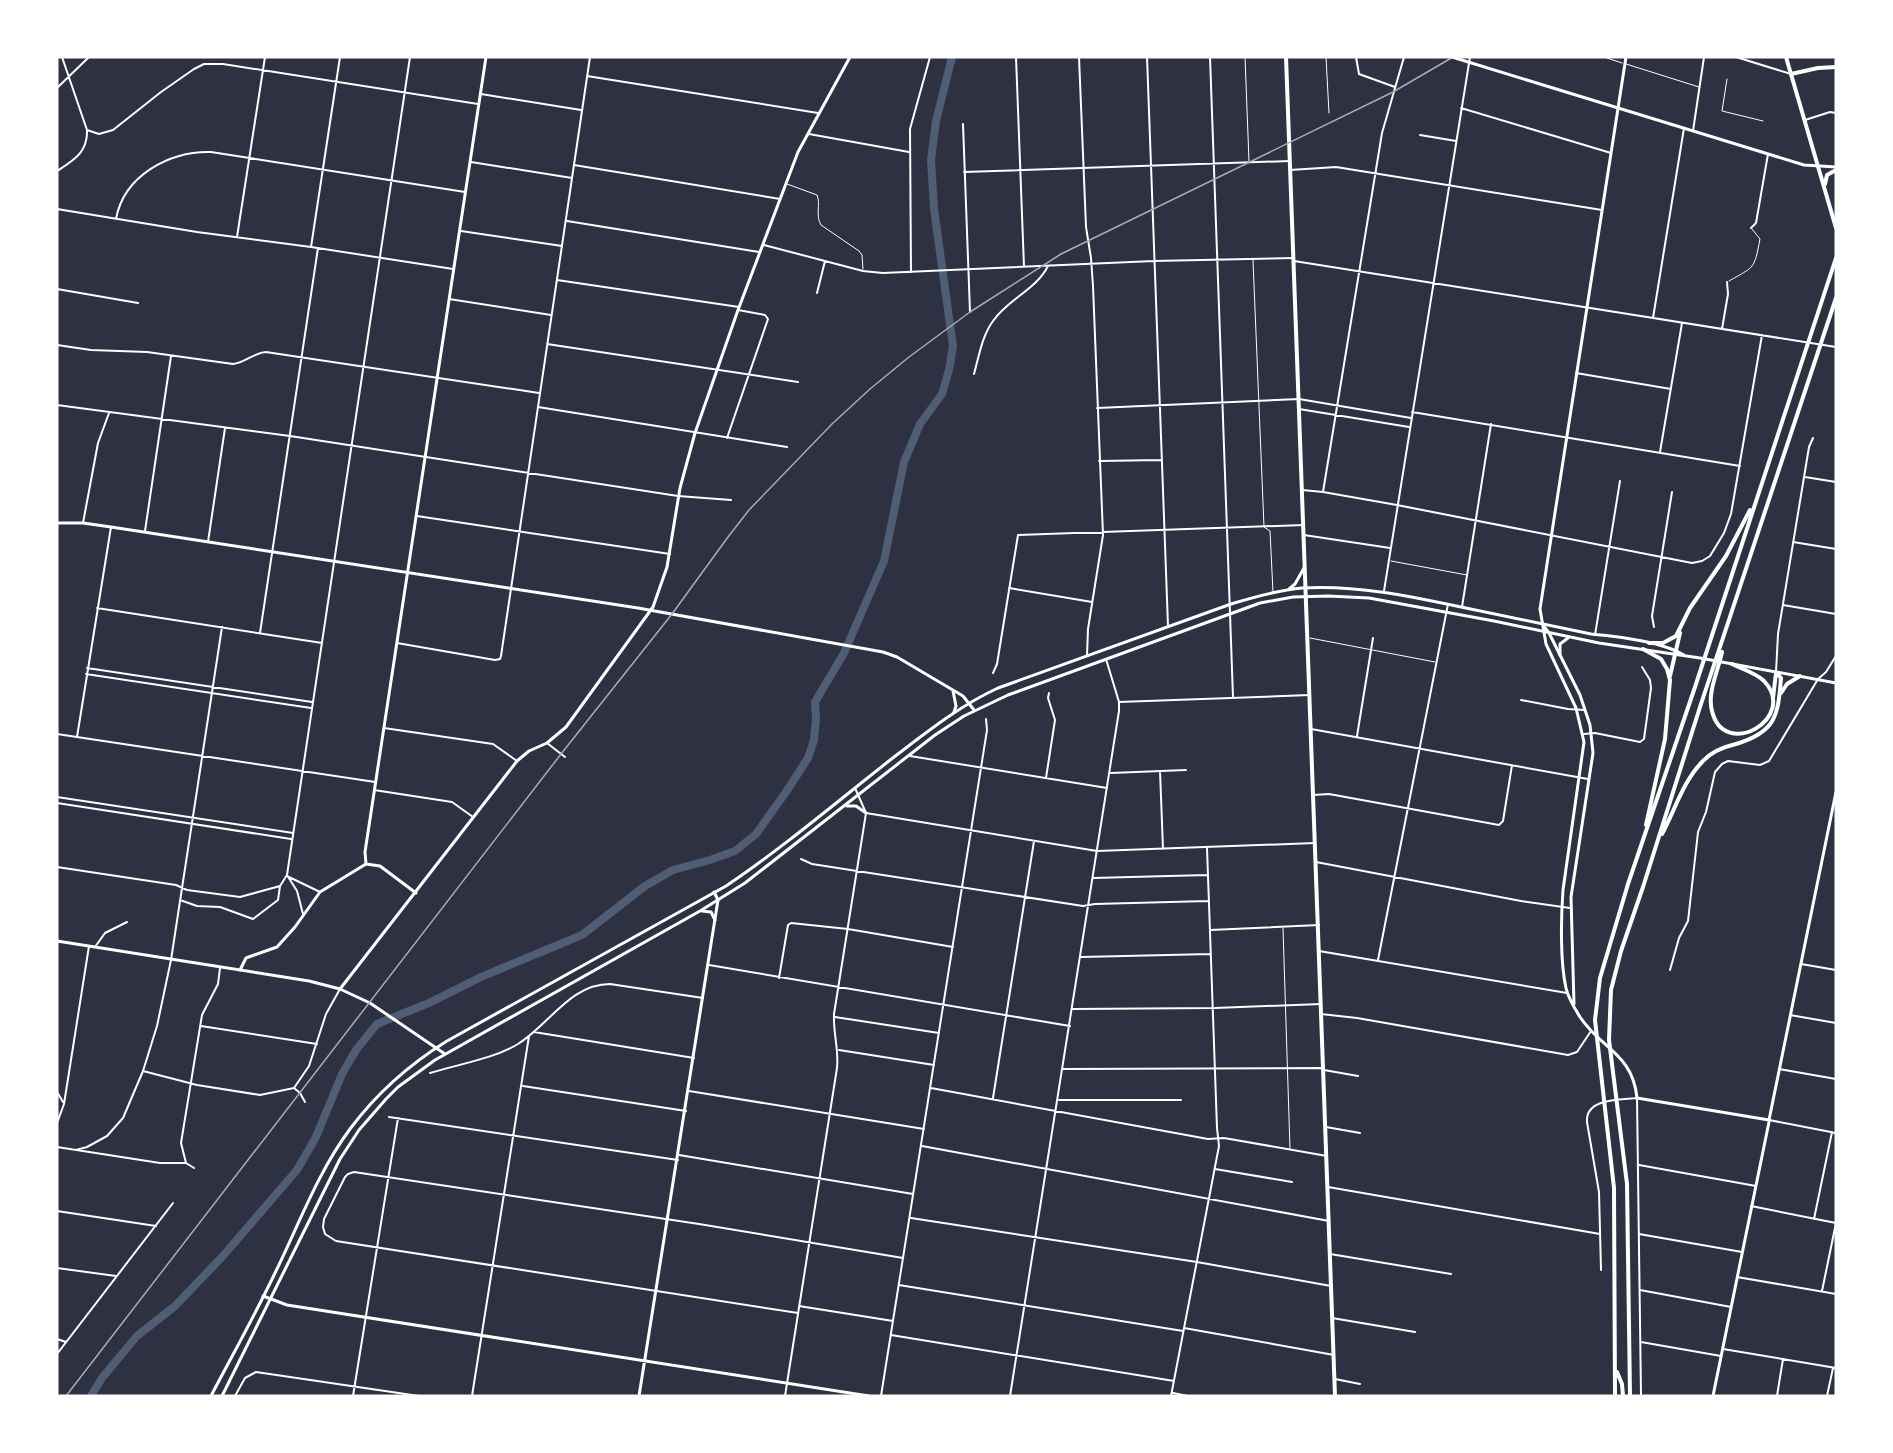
<svg xmlns="http://www.w3.org/2000/svg" width="1893" height="1453" font-family="'Fira Sans Condensed',sans-serif">
<rect width="100%" height="100%" fill="#2d3142"/>
<g fill="none" stroke-linecap="round" stroke-linejoin="round">
<path stroke="#4f5d75" stroke-width="8" d="M91,1396L102,1378L137,1336L175,1306L222,1257L297,1170L316,1137L342,1074L356,1050L377,1024L429,1003L481,977L582,935L645,886L673,870L710,860L735,851L756,834L786,792L808,758L814,740L816,720L815,702L844,653L884,561L904,462L920,424L942,394L949,370L953,346L934,209L931,160L936,121L952,57"/>
<path stroke="#fff" stroke-width="1" d="M1245,57L1249,161
M1326,57L1329,113
M1604,57L1622,63
M1626,64L1699,87
M1727,79L1722,111L1763,121
M787,184L817,195C821,205 815,215 821,225L859,251L862,255L863,269
M1253,260L1264,527L1270,531L1273,592
M1729,281C1755,266 1754,270 1760,239L1752,229
M1391,561L1467,575
M1310,638L1435,662
M1283,928L1290,1149"/>
<path stroke="#fff" stroke-width="2" d="M1016,57L1024,267
M1079,57L1086,227L1091,258L1093,286L1103,535L1088,629L1087,655
M1147,57L1168,626
M1210,57L1233,697
M1356,57L1359,74L1395,87
M1736,57L1791,74
M587,76L818,113
M57,88L89,57
M481,94L581,110
M1461,108L1611,153
M1805,120L1830,112L1836,113
M963,124L970,312
M87,130L99,134L113,130L161,92L194,69L204,64H223L478,104
M1693,131L1704,57
M809,134L909,152
M1420,135L1456,141
M471,162L572,178
M574,165L780,199
M1290,170L1336,167L1602,210
M57,171C74,160 88,152 87,130L62,57
M964,172L1290,161
M57,209L197,232L311,247L453,269
M116,219C124,175 170,151 211,152L465,192
M567,221L759,252
M1751,228L1756,223L1768,154
M461,231L562,246
M237,237L265,57
M764,245L863,271L883,273L1154,261L1294,258
M311,247L340,57
M1294,261L1836,347
M911,272L910,129L930,57
M557,280L739,307
M57,289L138,303
M817,293L825,261
M449,299L551,315
M1653,318L1684,128
M1722,329L1728,294L1727,282
M547,344L798,382
M57,345L91,350L147,352L233,364C245,363 253,353 266,352L539,393
M1576,373L1671,389
M974,374C979,356 982,336 993,321C1008,299 1036,290 1048,266
M57,405L290,436L678,496L731,500
M538,407L787,447
M1097,408L1299,399L1411,418
M1299,409L1409,427
M1412,412L1740,466
M727,438L768,319L765,315L738,310
M1660,452L1682,323
M1099,461L1161,460
M1805,477L1836,482
M1302,490L1323,492L1397,505L1692,563L1702,561L1710,556L1724,533L1731,514L1762,335
M1323,492L1382,133L1404,57
M417,516L670,554
M83,523L98,443L109,413
M145,531L171,356
M1304,535L1390,548
M208,542L225,428
M1793,542L1836,549
M1009,588L1092,602
M1384,591L1470,57
M1783,605L1836,614
M1462,607L1491,424
M97,608L322,643
M1654,627L1652,616L1672,492
M260,633L318,248
M1595,635L1620,481
M397,643L495,660L500,659L501,656L590,57
M87,668L312,702
M1776,672L1778,634L1809,447L1813,438
M993,673L997,664L1018,535L1304,525
M86,674L311,708
M1521,700L1568,709L1585,710
M1119,702L1310,695
M384,728L493,744L517,761
M1311,729L1588,779
M57,734L375,782
M1584,734L1595,733L1640,742L1644,739L1651,688L1650,680L1642,667
M1357,736L1373,638
M77,737L111,527
M547,743L565,757
M910,756L1107,788
M1160,771L1163,849
M1111,773L1186,770
M1046,778L1055,720L1048,698L1049,693
M374,790L452,802L473,817
M1313,795L1329,794L1499,825L1503,821L1512,765
M57,797L293,833
M57,803L291,839
M866,813L1097,851L1315,843
M801,859L812,864L1083,906L1095,904L1208,901
M1316,862L1521,901L1570,908
M57,867L176,885L187,890L240,897L280,886L287,875L410,57
M287,875L297,891L303,914
M289,877L320,892
M1093,878L1207,875
M180,900L197,906L220,907L253,919L278,900L280,886
M1210,930L1319,925
M95,947L105,933L127,922
M1319,951L1567,993
M1081,957L1211,954
M1378,960L1448,604
M1801,964L1836,970
M709,965L1070,1026
M1670,970L1679,938L1688,921L1698,832L1706,812L1715,772L1722,764L1728,761L1760,765L1769,761L1818,679L1826,672L1836,656
M779,978L788,925L791,923L848,929L953,947
M1073,1009L1215,1008L1321,1004
M1321,1014L1357,1018L1568,1055L1577,1052L1591,1031
M1790,1015L1836,1023
M835,1017L939,1033
M201,1026L317,1044
M534,1032L694,1058
M839,1050L934,1065
M1063,1069L1324,1068
M1779,1069L1836,1079
M1324,1070L1358,1076
M143,1071L197,1085L260,1095L294,1088
M430,1073C459,1064 493,1059 518,1044C549,1025 570,984 610,984L703,998
M523,1086L686,1111
M294,1088L309,1066L326,1014L340,989
M294,1088L300,1093L305,1102
M931,1088L1208,1139L1224,1138L1327,1156
M689,1091L924,1129
M57,1092L63,1102
M993,1098L1034,841
M1059,1100H1181
M389,1117L678,1160
M1769,1122V1120L1836,1133
M57,1123L64,1104L89,946
M1326,1127L1360,1133
M922,1146L1329,1221
M57,1147L160,1163H186
M76,1150L87,1147L107,1136L123,1118L143,1071L157,1026L171,960L222,627
M679,1155L913,1194
M1639,1165L1756,1186
M194,1168L186,1163L181,1143L202,1015L218,984L220,968
M1215,1169L1292,1182
M1328,1187L1600,1234
M1751,1206L1836,1223
M57,1211L156,1226
M911,1218L1197,1262L1331,1286
M1814,1219L1832,1132
M1639,1234L1742,1252
M1330,1254L1451,1274
M57,1268L116,1276
M1601,1270L1599,1192L1587,1122C1585,1098 1621,1100 1637,1098L1641,1396
M1737,1277L1836,1294
M899,1285L1183,1331
M1640,1290L1731,1307
M1822,1291L1836,1223
M799,1306L893,1321
M798,1313L336,1241L325,1234L323,1227L324,1219L345,1177L348,1174L354,1172L699,1224L903,1258
M1332,1318L1415,1332
M1184,1328L1334,1355
M891,1335L1174,1381
M57,1339L66,1342
M1641,1342L1721,1356
M1723,1349L1836,1368
M57,1354L173,1203
M1335,1379L1360,1384
M1173,1393L1188,1396
M235,1396L245,1378L256,1372L419,1396
M353,1396L398,1118
M472,1396L529,1036
M785,1396L837,1068C839,1049 833,1033 834,1014L866,813L855,788
M881,1396L987,730L986,719
M1010,1396L1119,711V702L1106,659
M1171,1396L1219,1146L1217,1128L1207,848
M1777,1396L1783,1359
M1827,1396L1833,1368"/>
<path stroke="#fff" stroke-width="3" d="M1452,57L1804,165L1836,167
M1626,57L1540,609L1546,644L1576,708L1584,742L1563,890C1561,917 1560,962 1566,988C1568,998 1575,1009 1580,1017C1601,1049 1633,1054 1637,1098L1769,1120L1836,792
M57,523H83L111,527L638,608L883,652L897,657L963,696L974,710
M1543,625L1549,633L1580,695L1590,725L1593,753L1571,897L1574,1004
M953,691L956,706L954,712
M366,864L365,852L486,57
M240,970L246,958L277,947L295,927L320,892L366,864L380,866L416,893
M340,989L517,761L529,751L547,743L566,727L653,607L667,567L680,488L695,433L738,310L798,152L850,57
M263,1296L287,1305L869,1396
M639,1396L718,900L714,892
M1713,1396L1769,1122"/>
<path stroke="#fff" stroke-width="3" d="M1289,589L1295,584L1304,568
M1560,655V644L1568,638
M847,806H856L866,813
M702,911L711,912L715,920
M57,941L309,981L340,989L370,1003L445,1054
M211,1396C233,1354 256,1313 276,1271C299,1224 318,1172 350,1129C376,1094 410,1064 447,1041L726,886C784,847 839,800 894,757C927,732 959,706 998,688L1231,604C1254,597 1278,590 1302,588C1357,585 1409,596 1461,607C1505,616 1548,625 1591,634C1598,635 1604,635 1610,636C1633,639 1664,643 1684,655
M222,1396L340,1159L359,1130L386,1099L398,1087L435,1060L700,911L745,883L935,735L964,716L1008,695L1260,603L1293,597L1328,596L1369,598L1494,621L1599,643L1700,658L1836,683"/>
<path stroke="#fff" stroke-width="4" d="M1286,57L1335,1396
M1786,57L1836,228
M1825,184L1827,175L1836,170"/>
<path stroke="#fff" stroke-width="4" d="M1791,74L1818,68L1836,67
M1649,643H1663L1676,636L1690,608L1726,556L1750,510
M1643,649L1661,659L1667,669L1670,680L1665,739L1646,825
M1722,652C1718,671 1707,693 1712,711C1724,761 1799,718 1764,681C1756,673 1742,669 1732,664
M1670,676L1680,633
M1781,693L1787,684L1800,676
M1773,698L1776,673
M1662,834C1675,810 1683,781 1703,761C1712,751 1723,747 1736,744C1776,732 1778,716 1781,678L1776,672
M1617,1372L1622,1384L1623,1396
M1615,1396L1614,1188L1595,1020L1600,978L1628,884L1695,687L1836,258
M1630,1396L1627,1184L1609,1040L1611,990L1621,951L1643,887L1700,707L1836,298"/>
<path stroke="#abadb3" stroke-width="1.5" d="M66,1396L561,754L672,614L728,537L749,510L832,424L870,389L909,357L970,312L1061,254L1393,92L1453,57"/>
</g>
<rect width="1893" height="1453" fill="none" stroke="#ffffff" stroke-width="117"/>
</svg>
